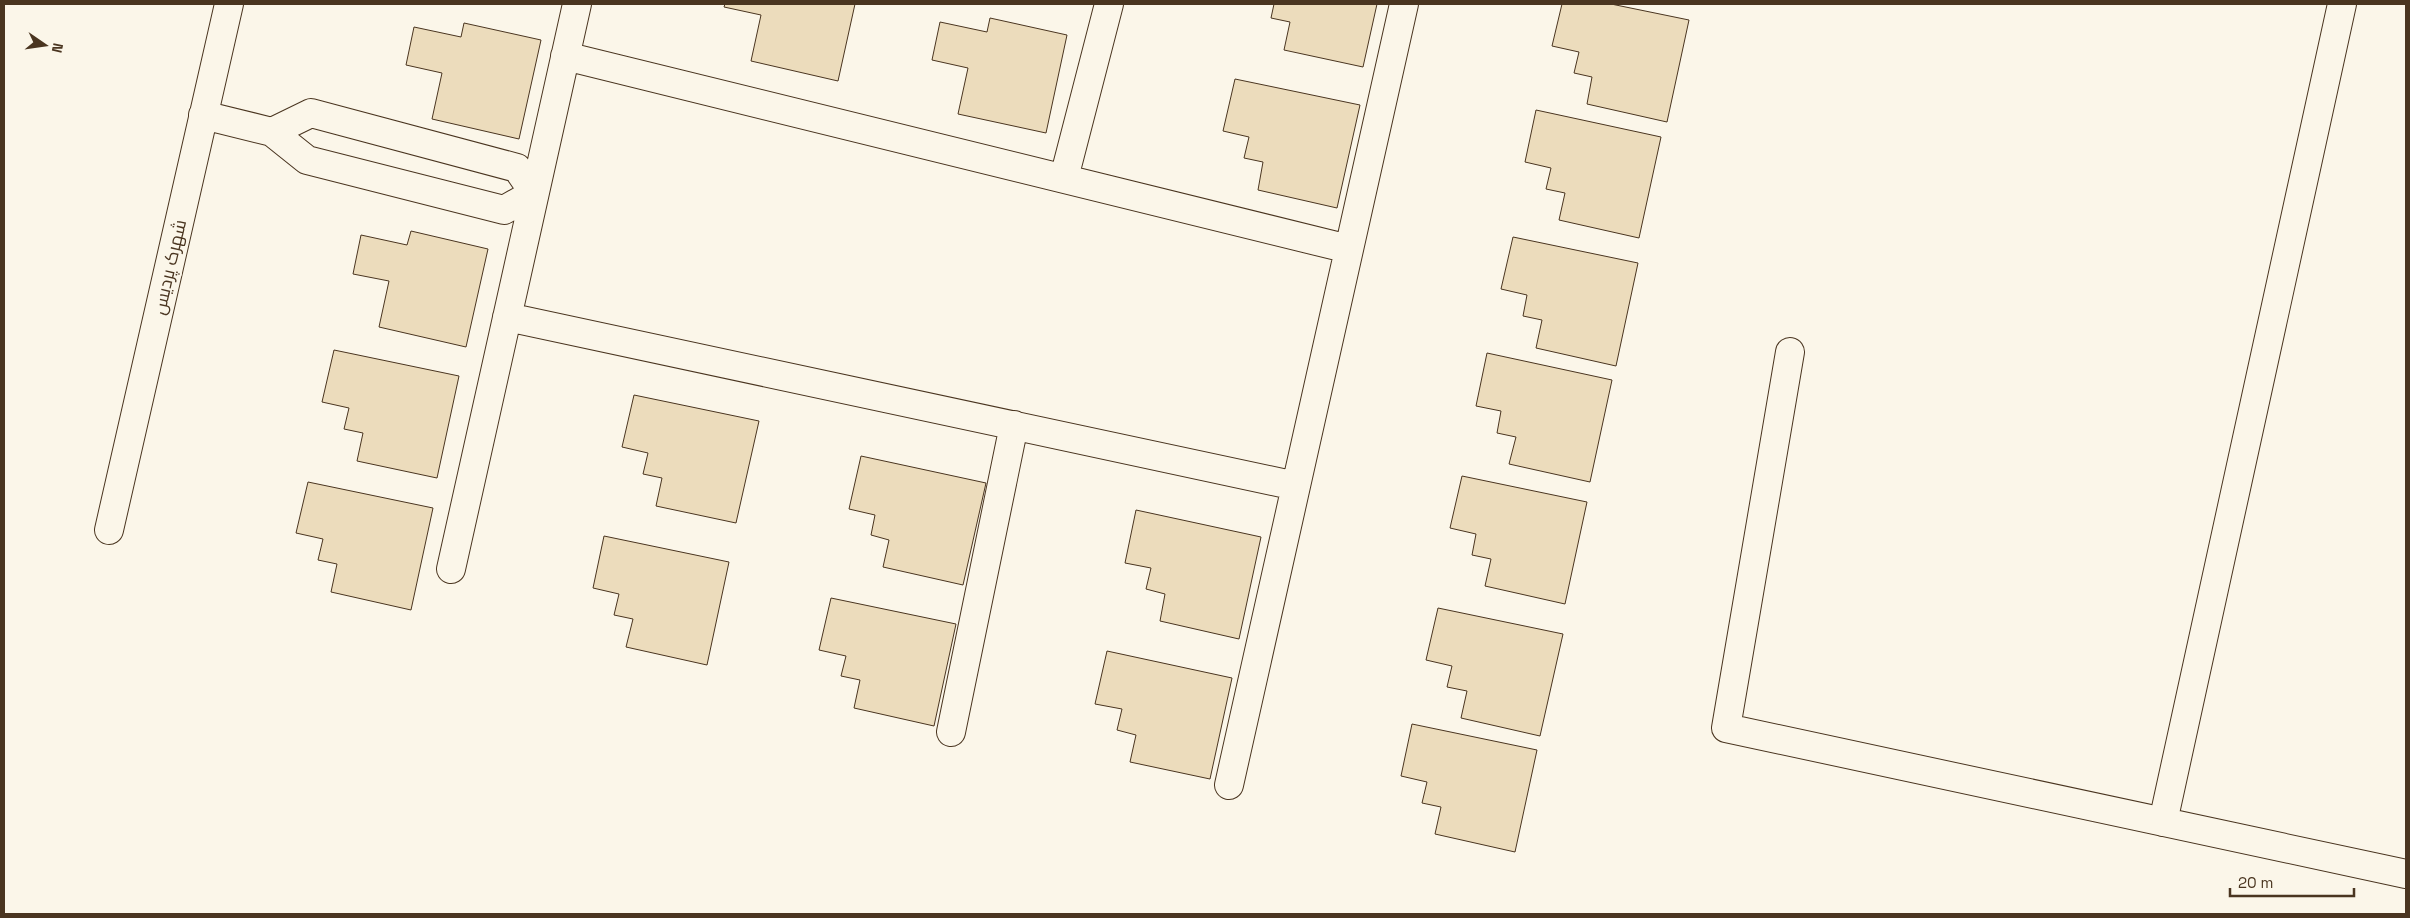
<svg xmlns="http://www.w3.org/2000/svg" width="2410" height="918" font-family="'Space Grotesk',Cairo,sans-serif">
<rect width="100%" height="100%" fill="#fbf6e9"/>
<path fill="#ecdcbc" stroke="#4a3520" d="M725,4H855L838,81L751,61L761,15L724,7Z
M1274,4H1377L1363,67L1284,50L1290,22L1271,18Z
M1562,4H1611L1689,20L1667,122L1587,104L1592,77L1574,73L1579,52L1552,46Z
M990,18L1067,35L1046,133L958,114L968,68L932,60L940,22L987,32Z
M464,23L541,40L519,139L432,119L442,73L406,65L414,27L461,37Z
M1235,79L1360,105L1337,208L1258,190L1263,162L1244,158L1249,137L1223,131Z
M1536,110L1661,137L1639,238L1559,220L1565,193L1546,189L1551,168L1525,162Z
M411,231L488,249L466,347L379,327L389,281L353,274L361,235L407,245Z
M1513,237L1638,263L1616,366L1536,348L1542,320L1523,316L1527,295L1501,289Z
M334,350L459,376L437,478L357,461L363,433L344,429L349,408L322,402Z
M1487,353L1612,380L1590,482L1509,464L1516,437L1497,433L1501,411L1476,406Z
M634,395L759,421L736,523L656,506L662,478L643,474L648,453L622,447Z
M861,456L986,483L963,585L883,567L889,540L871,535L875,515L849,509Z
M1462,476L1587,502L1565,604L1485,586L1491,559L1472,555L1476,534L1450,528Z
M308,482L433,508L411,610L331,592L337,564L318,560L323,539L296,533Z
M1136,510L1261,537L1239,639L1160,621L1165,594L1146,589L1151,568L1125,563Z
M604,536L729,562L707,665L626,647L633,619L614,615L619,594L593,588Z
M831,598L956,624L934,726L854,708L860,680L841,676L846,656L819,650Z
M1438,608L1563,634L1540,736L1461,718L1467,691L1447,687L1452,666L1426,660Z
M1107,651L1232,678L1210,779L1130,762L1136,735L1117,730L1122,709L1095,704Z
M1412,724L1537,750L1515,852L1435,834L1441,807L1422,803L1427,782L1401,776Z"/>
<g fill="none" stroke-linecap="round" stroke-linejoin="round">
<defs>
<path id="minor" d="M565,56L1349,249
M203,115L272,132L307,160L504,210L534,193L517,168L311,113L272,132
M1064,178L1109,4
M507,317L1296,486
M1790,352L1726,728L2406,874
M109,530L229,4
M451,569L577,4
M951,732L1014,425
M1229,785L1404,4
M2163,822L2342,4"/>
</defs>
<use href="#minor" stroke="#4a3520" stroke-width="30"/>
<use href="#minor" stroke="#fbf6e9" stroke-width="28"/>
</g>
<g text-anchor="middle" dominant-baseline="central" stroke-width="4" stroke-linejoin="round" paint-order="stroke">
<g font-size="18" fill="#4a3520" stroke="#fbf6e9">
<text transform="translate(169 267) rotate(-77)">شهرک پردیس</text>
</g>
</g>
<rect width="2410" height="918" fill="none" stroke="#4a3520" stroke-width="10"/>
<g transform="translate(45 45) rotate(103)" stroke="#fbf6e9" stroke-width="4" paint-order="stroke">
<path d="M0-4L9 19L0 12L-9 19Z" fill="#4a3520"/>
<text y="-8" font-size="14" font-weight="bold" text-anchor="middle" fill="#4a3520">N</text>
</g>
<path d="M2230 888v8h124v-8" fill="none" stroke="#4a3520" stroke-width="2.5"/>
<text x="2238" y="888" font-size="15" fill="#4a3520" stroke="#fbf6e9" stroke-width="4" paint-order="stroke">20 m</text>
</svg>
